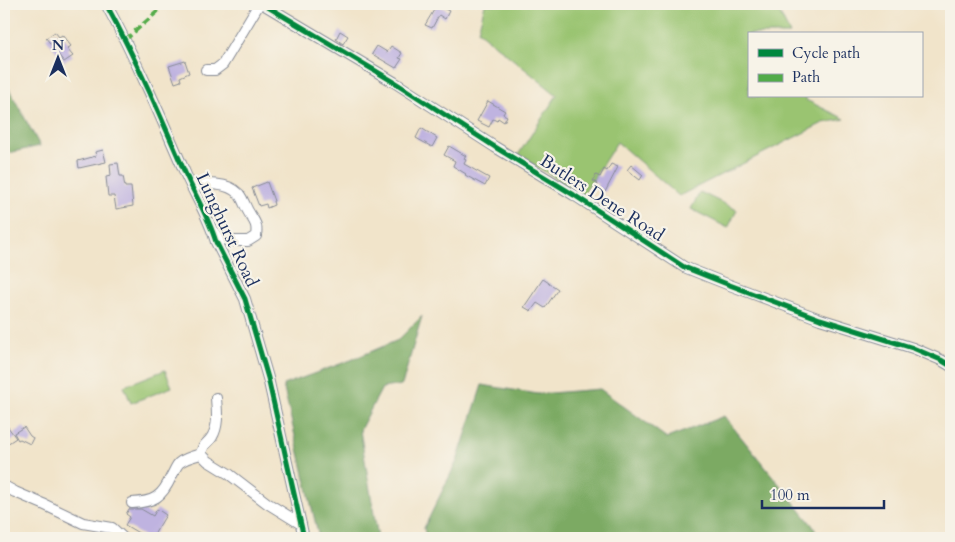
<svg xmlns="http://www.w3.org/2000/svg" width="955" height="542" font-family="Cardo,serif">
<rect width="100%" height="100%" fill="#f7f3e8"/>
<filter id="ink" filterUnits="userSpaceOnUse"><feTurbulence type="fractalNoise" baseFrequency=".02" numOctaves="2"/><feDisplacementMap in="SourceGraphic" scale="10" xChannelSelector="R" yChannelSelector="G"/><feConvolveMatrix kernelMatrix="1 2 1 2 8 2 1 2 1" color-interpolation-filters="sRGB"/></filter>
<filter id="wash" filterUnits="userSpaceOnUse"><feTurbulence type="fractalNoise" baseFrequency=".0096" numOctaves="4" result="noise"/><feDisplacementMap in="SourceGraphic" scale="20" xChannelSelector="R" yChannelSelector="G"/><feGaussianBlur stdDeviation="1.12" result="paint"/><feColorMatrix in="noise" values="0 0 0 0 0 0 0 0 0 0 0 0 0 0 0 0 0 1.4 0 .05"/><feComposite in="paint" operator="in"/></filter>
<g filter="url(#wash)">
<rect width="100%" height="100%" fill="#f1e4ca"/>
<path fill="#9ac471" stroke="#5a7a68" d="M485,4H775L790,34H749V96H806V100L845,119L823,123L679,196L617,142L583,195L518,155L557,95L478,31Z
M700,192L737,210L728,228L691,209Z
M165,370L172,387L131,403L124,386Z"/>
<path fill="#7baa63" stroke="#4b6c60" d="M4,80L40,146L4,154Z
M422,316L402,385L382,388L360,430L378,538H319L283,385L351,360L398,340Z
M482,385L538,394L600,389L667,438L724,416L813,526L819,538H426L424,528L457,461Z"/>
<g id="blocks">
<path fill="#bfb3e0" d="M437,5L449,11L445,19L439,15L432,28L425,25Z
M340,31L348,36L343,44L336,39Z
M55,32L59,37L62,35L71,46L67,49L73,56L64,62L46,38Z
M377,46L387,52L391,46L402,53L399,58L402,59L396,68L372,54Z
M185,61L189,73L180,77L181,81L175,83L169,66Z
M488,101L505,111L503,114L507,116L504,122L498,118L497,121L493,119L489,127L477,121Z
M421,128L437,138L432,147L416,138Z
M449,146L466,156L464,159L466,160L464,164L489,178L485,186L465,175L466,174L453,166L455,161L444,155Z
M103,150L106,162L79,168L78,161L96,156L95,152Z
M118,163L120,176H123L125,187H131L133,206L116,209L114,196H108L106,177L111,176L110,164Z
M611,164L618,167L605,192L596,188L598,184L593,181L596,175L600,177L604,169L607,171Z
M631,165L643,175L640,180L627,170Z
M267,182L274,201H273L274,205L267,208L266,204L259,206L252,188Z
M543,279L558,289L545,308L537,303L531,311L524,307Z
M8,427L16,438L4,446V430Z
M24,427L30,436L33,438L30,444L20,439L18,440L14,433Z
M129,509H141L153,516L157,509L166,515L152,538H147L125,525L130,517L126,514Z"/>
</g>
</g>
<g filter="url(#ink)">
<use href="#blocks" fill-opacity="0" stroke="#868a94" stroke-width="1"/>
<g fill="none" stroke-linecap="round" stroke-linejoin="round">
<defs>
<path id="minor" d="M106,4C136,59 161,117 186,175C196,197 209,218 216,242L245,299L268,378L304,538
M263,4L394,82L495,147L574,195L684,267L727,284L820,319L913,348L941,360L951,366
M206,70H215L223,64L259,4
M191,186C206,184 227,181 239,194C243,199 245,206 248,211C254,222 258,223 256,236L248,241H233L218,238L213,231
M216,398C217,412 219,425 212,437C207,445 203,443 201,454L208,461L229,474L267,503L301,524
M4,486L15,492L43,504L83,523L112,528L123,538
M132,503C154,502 162,497 171,477C174,472 176,466 179,463C185,458 194,456 201,454"/>
</defs>
<use href="#minor" stroke="#868a94" stroke-width="12"/>
<use href="#minor" stroke="#fff" stroke-width="10"/>
<path stroke="#52ab49" stroke-width="4" stroke-dasharray="8 4" stroke-linecap="butt" d="M125,40L166,4"/>
<defs>
<path id="cycleway" d="M106,4C136,59 161,117 186,175C196,197 209,218 216,242L245,299L268,378L304,538
M263,4L394,82L495,147L574,195L684,267L727,284L820,319L913,348L941,360L951,366"/>
</defs>
<use href="#cycleway" stroke="#f7f3e8" stroke-width="8"/>
<use href="#cycleway" stroke="#00873e" stroke-width="5"/>
</g>
</g>
<g text-anchor="middle" dominant-baseline="central" stroke-width="4.5" stroke-linejoin="round" paint-order="stroke">
<g font-size="18" fill="#1b2f5e" stroke="#f7f3e8">
<text transform="translate(602 198) rotate(33)">Butlers Dene Road</text>
<text transform="translate(227 230) rotate(65)">Lunghurst Road</text>
</g>
</g>
<rect width="955" height="542" fill="none" stroke="#f7f3e8" stroke-width="20"/>
<rect x="748" y="32" width="175" height="65" fill="#f7f3e8" stroke="#9fa5b1"/>
<rect x="758" y="49" width="25" height="8" fill="#00873e" stroke="#9fa5b1"/>
<text x="792" y="58" font-size="15" fill="#1b2f5e">Cycle path</text>
<rect x="758" y="74" width="25" height="8" fill="#52ab49" stroke="#9fa5b1"/>
<text x="792" y="82" font-size="15" fill="#1b2f5e">Path</text>
<g transform="translate(58 58)" stroke="#f7f3e8" stroke-width="4" paint-order="stroke">
<path d="M0-4L9 19L0 12L-9 19Z" fill="#1b2f5e"/>
<text y="-8" font-size="14" font-weight="bold" text-anchor="middle" fill="#1b2f5e">N</text>
</g>
<path d="M762 500v8h122v-8" fill="none" stroke="#1b2f5e" stroke-width="2.5"/>
<text x="770" y="500" font-size="15" fill="#1b2f5e" stroke="#f7f3e8" stroke-width="4" paint-order="stroke">100 m</text>
</svg>
